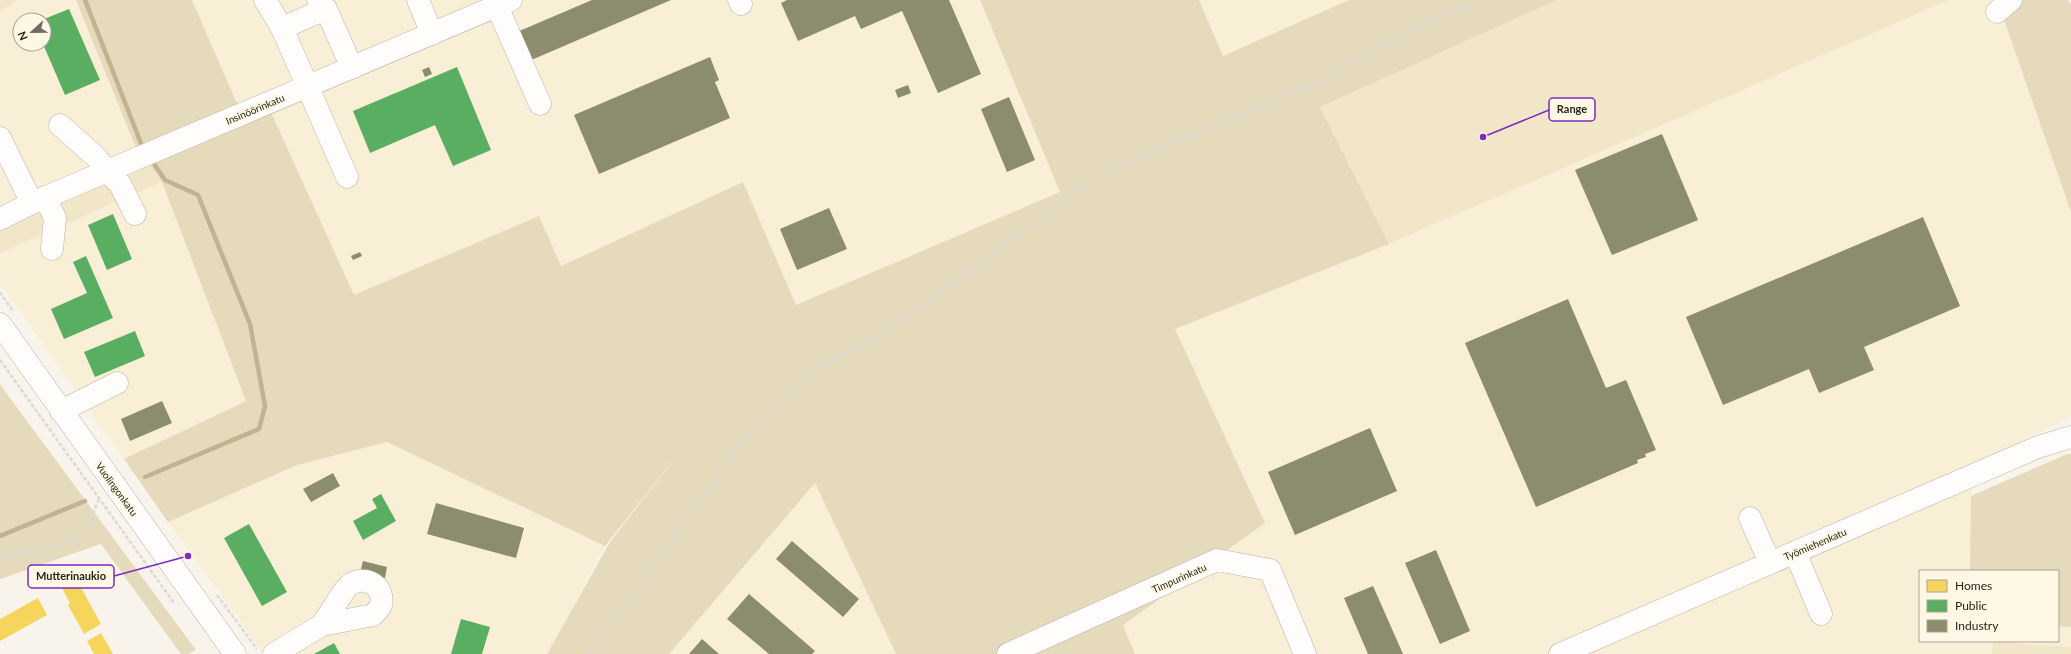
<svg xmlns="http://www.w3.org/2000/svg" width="2071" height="654" font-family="Lato,sans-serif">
<rect width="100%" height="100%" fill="#f8f4eb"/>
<path fill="#f9eed6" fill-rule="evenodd" d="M18,0H76L136,148L0,209V12ZM20,20H44V44H20Z
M192,0H980L1060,192L796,305L743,182L560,266L539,216L354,295L263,96L238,106Z
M1199,0H1349L1223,56Z
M1949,0H1997L2071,212V417L1972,465L1970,571H1920V641H2058V626L2071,627V654H1135L1123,625L1265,523L1175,329L1389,244Z
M162,182L246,401L124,459L0,283V253Z
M387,442L605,546L547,654H264L168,522L297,465Z
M815,483L896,654H669Z"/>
<path fill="#f2e6c9" d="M0,0H18L0,12Z
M1557,0H1949L1389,244L1320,107Z
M136,148L162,182L0,253V209Z
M1993,642L2071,647V654H1992Z"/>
<path fill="#e6dabc" d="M76,0H192L238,106L263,95L354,295L539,216L561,266L743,182L796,305L1060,192L980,0H1199L1223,56L1349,0H1557L1320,107L1389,244L1175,329L1265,523L1123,625L1135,654H896L815,483L669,654H547L610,542L683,448L605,546L387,442L297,465L168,522L124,459L246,401L162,182L136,148Z
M1997,0H2068L2071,4V212Z
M0,384L7,394L196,650L188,654H181L101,544L0,579Z
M2067,454H2071V627L2058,626V571H1970L1971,496Z"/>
<path fill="#f6d55c" d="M72,571L101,624L84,634L68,605L70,603L57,579Z
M38,598L47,615L0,641V619Z
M101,633L113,654H94L87,641Z"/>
<path fill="#5aae61" d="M69,9L100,80L65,95L43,44L44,19Z
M457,67L491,150L453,166L435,125L370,153L353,111Z
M113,214L132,259L107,270L88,225Z
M86,256L113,318L64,339L51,309L87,293L73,262Z
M135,331L145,356L95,377L84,352Z
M381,494L396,521L363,540L353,521L377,508L372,499Z
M249,524L287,592L262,606L224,538Z
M461,619L490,627L482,654H451Z
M334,643L340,654H314Z"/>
<path fill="#8c8c6e" d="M592,0H671L529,61L517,32Z
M787,0H949L981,74L938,93L902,11L861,29L855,16L798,41L781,3Z
M710,57L719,80L715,82L730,118L599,174L574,115Z
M429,67L432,74L425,77L422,70Z
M908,85L911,93L898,98L895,90Z
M1009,97L1035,160L1007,172L981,109Z
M1662,134L1698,220L1612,255L1575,170Z
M829,208L847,249L797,270L780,229Z
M1923,217L1960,306L1864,347L1874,370L1819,393L1809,369L1723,405L1686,317Z
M360,252L362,256L353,260L351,256Z
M1568,299L1606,388L1626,380L1656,450L1645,454L1646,457L1637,460L1638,463L1536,507L1465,343Z
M162,401L172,423L130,441L121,419Z
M1370,428L1397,491L1295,535L1268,472Z
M333,473L340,486L311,502L303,489Z
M436,503L524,528L516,558L427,534Z
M792,541L859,599L843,617L776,559Z
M1436,550L1470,631L1440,644L1405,563Z
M363,561L387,567L385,578L360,573Z
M1373,586L1403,654H1368L1344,598Z
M749,594L815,651L812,654H769L727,619Z
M702,639L719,654H689Z"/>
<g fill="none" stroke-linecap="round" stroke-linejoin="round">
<path stroke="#c1b391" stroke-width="4.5" d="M85,0L142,146
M145,477L259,429L265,406L250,324L198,195L165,180L154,164
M0,536L85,501"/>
<defs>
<path id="minor" d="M265,0L282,28L347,177
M318,0L326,9L352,68
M418,0L432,34
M739,0L741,4
M497,6L540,104
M1997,12L2011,0
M282,28L326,9
M60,125L97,158L106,171L120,184L135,214
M0,138L32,203
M45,197L55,218L52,249
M0,219L32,203L511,0
M0,324L235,654
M61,411L117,383
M1750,518L1770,563
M1795,552L1821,614
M274,654L322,625L373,615C376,612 380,608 381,605C385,586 366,575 351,584C345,587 328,617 322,625
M1008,654L1217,560L1270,570L1305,654
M1560,654L2038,447L2071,437"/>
</defs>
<use href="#minor" stroke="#b7b3aa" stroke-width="23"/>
<path stroke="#d9d9d6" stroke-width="2.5" stroke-dasharray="4 2" stroke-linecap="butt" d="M0,292L12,310
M0,360L174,603
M0,555C24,553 74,549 88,525C93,518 95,507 99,499
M217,595L257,649
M589,654L649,576L752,425L799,379L905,319L1106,170L1315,84L1409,31L1480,0"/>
<use href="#minor" stroke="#fefdfc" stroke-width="22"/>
</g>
<g text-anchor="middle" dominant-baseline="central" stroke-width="4" stroke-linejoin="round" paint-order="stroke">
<g font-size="10" fill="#282419" stroke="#fef7e5">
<text transform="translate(255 109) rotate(-23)">Insinöörinkatu</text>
<text transform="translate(117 489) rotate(54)">Vuolingonkatu</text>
<text transform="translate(1815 544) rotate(-23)">Työmiehenkatu</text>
<text transform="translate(1179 578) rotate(-24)">Timpurinkatu</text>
</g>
</g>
<path fill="none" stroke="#7b2cbf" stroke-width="1.5" d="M1483 137L1549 110M188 556L114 576"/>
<g fill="#7b2cbf" stroke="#fef7e5" stroke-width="1.5">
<circle cx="1483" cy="137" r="4"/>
<circle cx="188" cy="556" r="4"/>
</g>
<g fill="#fef7e5" stroke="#7b2cbf" stroke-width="1.5">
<rect x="1549" y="98" width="46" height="23" rx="4"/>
<rect x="28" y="565" width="86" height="23" rx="4"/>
</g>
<g font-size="11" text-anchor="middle" font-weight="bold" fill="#282419">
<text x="1572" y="113">Range</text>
<text x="71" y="580">Mutterinaukio</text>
</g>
<rect x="1919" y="570" width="140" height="72" fill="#fef7e5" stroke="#a8a393"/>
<rect x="1927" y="580" width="20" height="12" fill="#f6d55c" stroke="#a8a393"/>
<text x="1955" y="590" font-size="12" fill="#282419">Homes</text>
<rect x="1927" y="600" width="20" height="12" fill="#5aae61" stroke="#a8a393"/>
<text x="1955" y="610" font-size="12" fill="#282419">Public</text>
<rect x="1927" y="620" width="20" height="12" fill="#8c8c6e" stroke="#a8a393"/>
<text x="1955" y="630" font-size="12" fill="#282419">Industry</text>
<g transform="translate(32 32) rotate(248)"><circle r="19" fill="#fef7e5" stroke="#a8a393"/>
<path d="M0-3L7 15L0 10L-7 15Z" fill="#716d62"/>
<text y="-6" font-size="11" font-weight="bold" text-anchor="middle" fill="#282419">N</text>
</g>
</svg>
